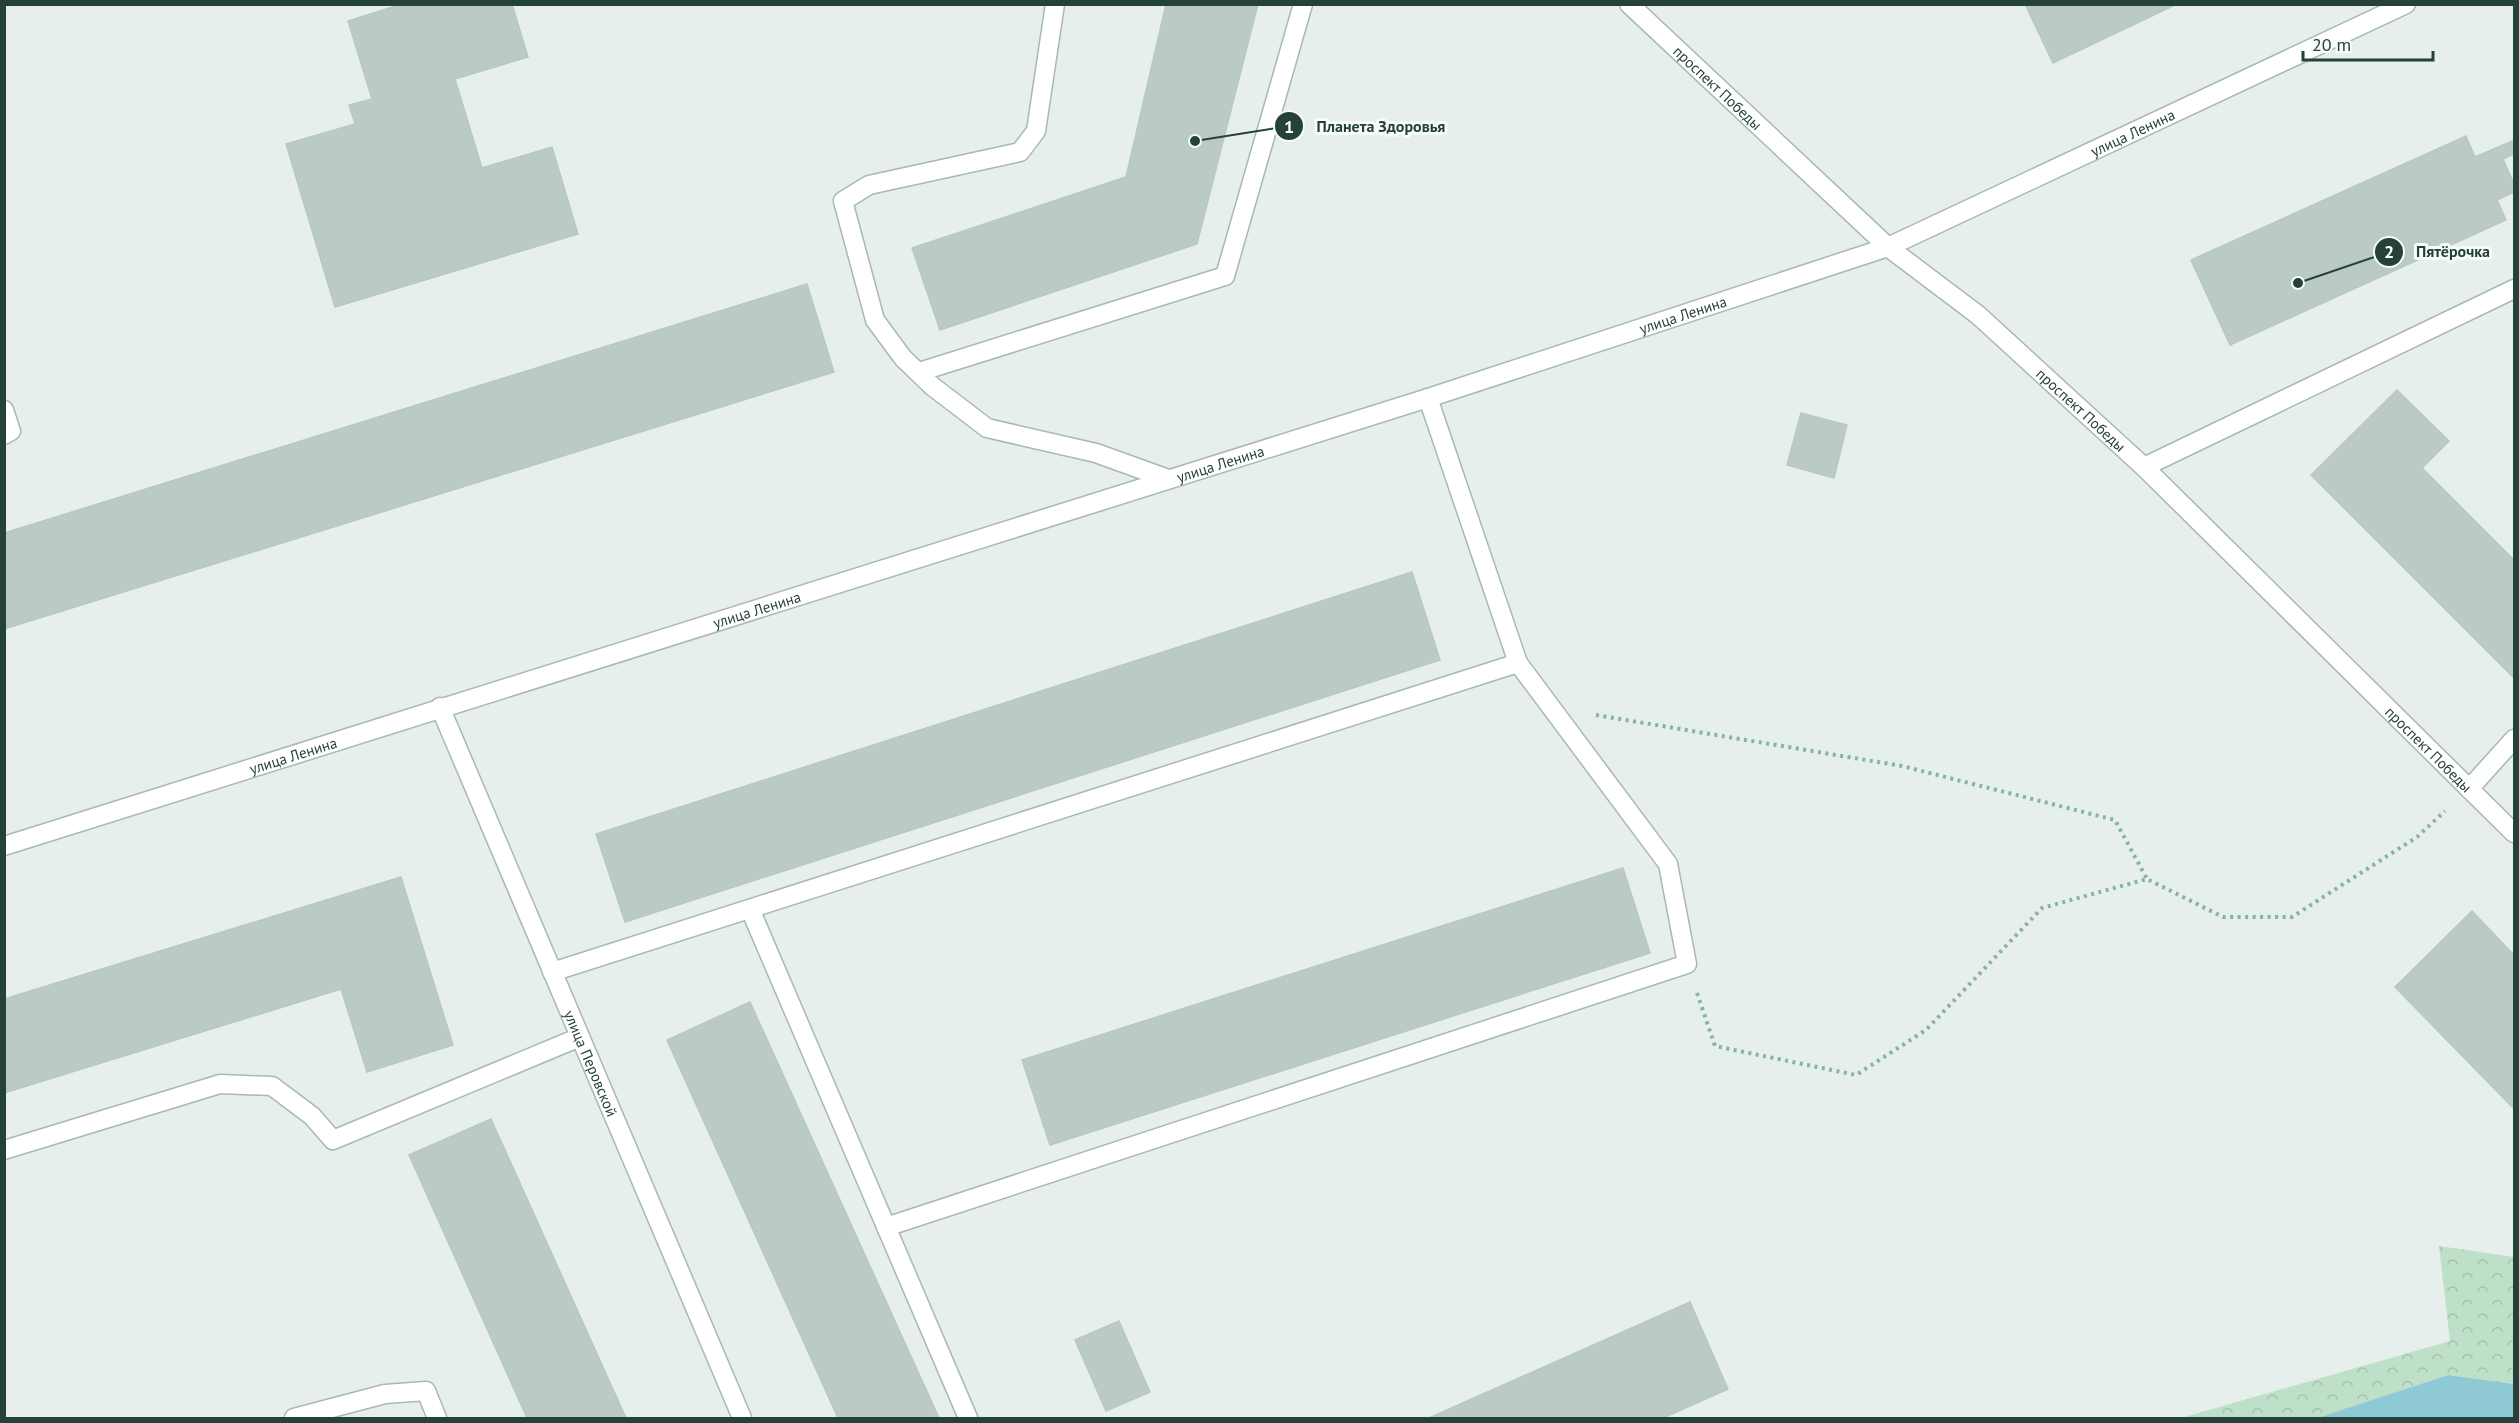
<svg xmlns="http://www.w3.org/2000/svg" width="2519" height="1423" font-family="'PT Sans',sans-serif">
<defs>
<pattern id="forest-crowns" width="20" height="18" patternUnits="userSpaceOnUse" patternTransform="scale(1.5)"><rect width="20" height="18" fill="#bfe0c8"/><path d="M2 6a3 3 0 1 1 6 0M12 15a3 3 0 1 1 6 0" fill="none" stroke="#a4c1ad"/></pattern>
</defs>
<rect width="100%" height="100%" fill="#e6efeb"/>
<path fill="url(#forest-crowns)" d="M2439,1246L2514,1257V1384L2448,1375L2317,1418H2181L2450,1341Z"/>
<path fill="#8ec9d4" d="M2448,1375L2514,1384V1418H2317Z"/>
<path fill="#bbcac4" stroke="#b8c9c2" stroke-width="1.5" d="M402,4H512L528,57L455,79L482,168L552,147L578,234L335,307L286,144L355,124L349,105L372,99L348,21Z
M1166,4H1258L1197,244L940,330L912,248L1126,177Z
M2025,4H2177L2053,63Z
M2466,136L2475,157L2512,141L2514,154L2503,159L2514,184V192L2497,200L2506,220L2230,345L2191,260Z
M807,284L834,372L4,629V533Z
M2397,390L2449,441L2422,468L2514,560V678L2311,475Z
M1801,413L1847,425L1834,478L1787,465Z
M1412,572L1440,660L625,922L596,834Z
M1623,868L1650,953L1050,1145L1022,1060Z
M401,877L453,1045L367,1072L341,989L4,1093V999Z
M2472,911L2514,955V1109L2395,987Z
M750,1002L939,1418H838L667,1040Z
M491,1119L626,1418H527L409,1155Z
M1690,1302L1728,1389L1663,1418H1429Z
M1119,1321L1150,1392L1106,1411L1075,1340Z"/>
<g fill="none" stroke-linecap="round" stroke-linejoin="round">
<defs>
<g id="minor">
<path d="M1055,4L1036,131L1020,152L869,185L843,201L875,320L903,358L932,386L987,428L1096,453L1168,479"/>
<path id="s1" d="M1629,4L1888,247L1978,315L2144,467L2514,833"/>
<path d="M919,372L1225,276L1303,4"/>
<path d="M4,410L11,431L4,435"/>
<path d="M2144,467L2514,289"/>
<path id="s2" d="M440,707L742,1418"/>
<path d="M2469,789L2514,739"/>
<path id="s3" d="M4,846L1428,398L1888,247L2406,4"/>
<path d="M750,909L968,1418"/>
<path d="M552,972L1518,663L1428,398"/>
<path d="M4,1150L220,1084L272,1086L312,1116L333,1140L580,1037"/>
<path d="M886,1227L1687,964L1668,864L1518,663"/>
<path d="M294,1418L385,1394L426,1391L437,1418"/>
</g>
</defs>
<use href="#minor" stroke="#a8b8b2" stroke-width="21"/>
<path stroke="#86b3a5" stroke-width="4" stroke-dasharray="3 4.5" stroke-linecap="butt" d="M1596,715L1902,766L2115,820L2147,879
M1697,993L1715,1046L1856,1075L1926,1030L2042,908L2147,879L2223,917H2292L2417,837L2445,811"/>
<use href="#minor" stroke="#fff" stroke-width="18"/>
</g>
<g text-anchor="middle" dominant-baseline="central" stroke-width="6" stroke-linejoin="round" paint-order="stroke">
<g font-size="15" fill="#24423a" stroke="#f7fbf9">
<text stroke="none"><textPath href="#s1" startOffset="122">проспект Победы</textPath></text>
<text stroke="none"><textPath href="#s3" startOffset="2247">улица Ленина</textPath></text>
<text stroke="none"><textPath href="#s3" startOffset="1761">улица Ленина</textPath></text>
<text stroke="none"><textPath href="#s1" startOffset="608">проспект Победы</textPath></text>
<text stroke="none"><textPath href="#s3" startOffset="1275">улица Ленина</textPath></text>
<text stroke="none"><textPath href="#s3" startOffset="789">улица Ленина</textPath></text>
<text stroke="none"><textPath href="#s1" startOffset="1094">проспект Победы</textPath></text>
<text stroke="none"><textPath href="#s3" startOffset="303">улица Ленина</textPath></text>
<text stroke="none"><textPath href="#s2" startOffset="387">улица Перовской</textPath></text>
</g>
</g>
<path fill="none" stroke="#24423a" stroke-width="2" d="M1195 141L1289 126M2298 283L2389 252"/>
<g fill="#24423a" stroke="#f7fbf9" stroke-width="2">
<circle cx="1195" cy="141" r="6"/>
<circle cx="2298" cy="283" r="6"/>
<circle cx="1289" cy="126" r="15"/>
<circle cx="2389" cy="252" r="15"/>
</g>
<g font-size="18" text-anchor="middle" font-weight="bold" fill="#fff">
<text x="1289" y="133">1</text>
<text x="2389" y="258">2</text>
</g>
<g font-size="16" text-anchor="middle" font-weight="bold" fill="#24423a" stroke="#f7fbf9" stroke-width="6" stroke-linejoin="round" paint-order="stroke">
<text x="1381" y="132">Планета Здоровья</text>
<text x="2453" y="257">Пятёрочка</text>
</g>
<rect width="2519" height="1423" fill="none" stroke="#24423a" stroke-width="12"/>
<path d="M2303 51v9h130v-9" fill="none" stroke="#24423a" stroke-width="3"/>
<text x="2312" y="51" font-size="18" fill="#24423a" stroke="#f7fbf9" stroke-width="4.5" paint-order="stroke">20 m</text>
</svg>
